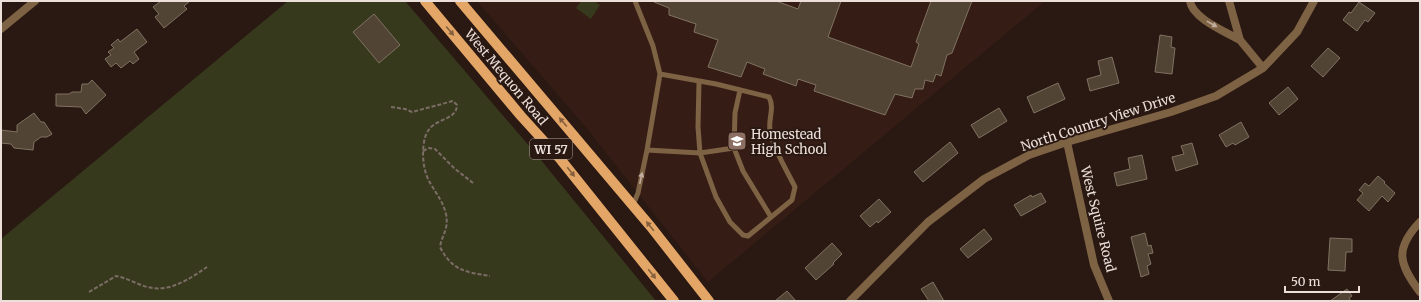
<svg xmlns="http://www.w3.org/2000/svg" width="1421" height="302" font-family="Merriweather,serif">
<rect width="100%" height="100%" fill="#2a1812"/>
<path fill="#351d15" d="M477,1H1045L708,282L588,130Z"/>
<path fill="#37391d" d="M288,1H405L536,154L656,301H1V239Z
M581,1H594L600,5L591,19L576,8Z"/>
<path fill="#514435" stroke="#807261" d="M161,1H190L184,6L187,9L164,28L155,17L159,14L153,7Z
M654,1H776L798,9L801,1H841L828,37L911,67L919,44L916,42L931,1H972L952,53L947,55L941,76L936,74L933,82L925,80L923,89H915L912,98L895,94L885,115L814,91L816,85L798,79L796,86L763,74L765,69L747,62L741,77L708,67L718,40L694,32L696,24L669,15V8L654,2Z
M1359,2L1375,13L1368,22L1365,20L1357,31L1343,20L1349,12L1351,13Z
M374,14L400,45L379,63L353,32Z
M137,29L147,42L134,52L139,59L133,64L130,61L121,68L116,63L111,67L105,59L111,55L108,52L114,48L111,45L118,39L120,42Z
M1160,35L1172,37L1171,47L1175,48L1172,74L1155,72Z
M1328,48L1340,58L1323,77L1311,66Z
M1112,57L1119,83L1090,91L1087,79L1101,75L1098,61Z
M92,80L106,95L86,114L81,107L56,106V94H69L72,92H81L82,84H88Z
M1058,83L1065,99L1034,113L1027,97Z
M1288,87L1298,99L1279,115L1269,103Z
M999,108L1007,121L979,138L971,125Z
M34,113L41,122H44L52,134L47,137H41L34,142L33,150L14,148L11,144L1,143V130L17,132V125Z
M1241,122L1249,137L1235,145L1233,143L1226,147L1219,135Z
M950,142L958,153L923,182L914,172Z
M1192,143L1198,164L1176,171L1172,157L1184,154L1181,146Z
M1142,155L1147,179L1117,186L1114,173L1130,169L1128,158Z
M1378,176L1385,182L1384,183L1395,193L1388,202L1382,196L1369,211L1357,200L1363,193L1359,190L1365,183L1369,186Z
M1041,193L1046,202L1021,216L1014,205L1031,195L1032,197Z
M879,199L891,212L878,223L877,221L870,227L860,216Z
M984,229L992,239L968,258L960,249Z
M1145,233L1148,246L1151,245L1153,253L1148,254L1151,264L1147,266L1149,274L1141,277L1131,237Z
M1330,238L1352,239V252H1346L1345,271L1328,270Z
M832,243L842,254L833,263L834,264L816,280L805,268Z
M933,282L944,301H929L921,289Z
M1347,289L1352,296L1349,298L1351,301H1330Z
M787,291L796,301H775Z"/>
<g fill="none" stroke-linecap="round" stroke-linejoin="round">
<path stroke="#7c6c66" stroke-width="2" stroke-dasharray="4 2" stroke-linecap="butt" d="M391,107L405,109L412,112L453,101L457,105C456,124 428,115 424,142C422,155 423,169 429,181C435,192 443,201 446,214C449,230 442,234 440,247C452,271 466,272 490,276
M423,151L429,148L435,149L454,168L473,183
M89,292L116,276C128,278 139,286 152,288C172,291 191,278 207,267"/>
<path stroke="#7e6244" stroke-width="5" d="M635,1L653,46L660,74L647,150L700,153L734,148
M660,74L716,84L769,97C775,108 768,119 770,130C774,150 786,169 795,187L792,200L748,236L743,235L730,222L716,197L700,153L698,127L699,82
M740,90L735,113L734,148L743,171L771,217
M633,205L638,193L647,150"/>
<path stroke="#7e6244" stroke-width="8" d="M1190,1C1192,18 1226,32 1240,40
M1229,1L1240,40L1263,68
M1,29L35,1
M1067,142L1094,265L1109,301
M1420,222C1394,249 1399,264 1420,292
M850,301L928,222L984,179L1029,155L1067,142L1171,112L1216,96L1263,68L1297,32L1314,1"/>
<path stroke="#e3a666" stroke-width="10" d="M425,1L521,116L561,160L674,301
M460,1L651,227L709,301"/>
</g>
<defs><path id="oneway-solid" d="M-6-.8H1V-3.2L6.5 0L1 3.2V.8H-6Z"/></defs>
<g fill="#c0ad9e">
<use href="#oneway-solid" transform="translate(1212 24) rotate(29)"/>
<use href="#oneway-solid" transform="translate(641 178) rotate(-78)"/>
</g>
<g fill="#865f3c">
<use href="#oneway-solid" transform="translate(450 31) rotate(50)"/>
<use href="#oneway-solid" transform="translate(563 122) rotate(-130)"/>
<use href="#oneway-solid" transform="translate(571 172) rotate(51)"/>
<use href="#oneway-solid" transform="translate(650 226) rotate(-129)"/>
<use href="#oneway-solid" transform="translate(652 274) rotate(51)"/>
</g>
<defs>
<symbol id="school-square" viewBox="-11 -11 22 22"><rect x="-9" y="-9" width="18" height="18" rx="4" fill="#8d6e63" stroke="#2a1812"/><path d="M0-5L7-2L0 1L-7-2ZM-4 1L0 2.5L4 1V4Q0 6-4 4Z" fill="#fff"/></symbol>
</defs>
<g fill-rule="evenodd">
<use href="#school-square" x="726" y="130" width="22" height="22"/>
</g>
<g text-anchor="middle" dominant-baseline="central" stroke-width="4" stroke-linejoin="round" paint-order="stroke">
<rect fill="#2a1812" stroke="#b2a39e" stroke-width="1" x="530" y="139" width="42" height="20" rx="3"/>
<g font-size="12" font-weight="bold" fill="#ecdfda">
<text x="551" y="149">WI 57</text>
</g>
<g font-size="13" fill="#ecdfda" stroke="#2a1812">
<text transform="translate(506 77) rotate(50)">West Mequon Road</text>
<text transform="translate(1098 122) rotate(-18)">North Country View Drive</text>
<text transform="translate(1098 219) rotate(76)">West Squire Road</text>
</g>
<g font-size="13" fill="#ecdfda" stroke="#2a1812" text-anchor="start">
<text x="751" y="134">Homestead<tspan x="751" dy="15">High School</tspan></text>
</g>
</g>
<rect width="1421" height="302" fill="none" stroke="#ecdfda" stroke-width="4"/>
<path d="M1285 286v6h74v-6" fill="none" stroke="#ecdfda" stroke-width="2"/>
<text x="1291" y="286" font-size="12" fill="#ecdfda" stroke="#2a1812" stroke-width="3" paint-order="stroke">50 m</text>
</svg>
